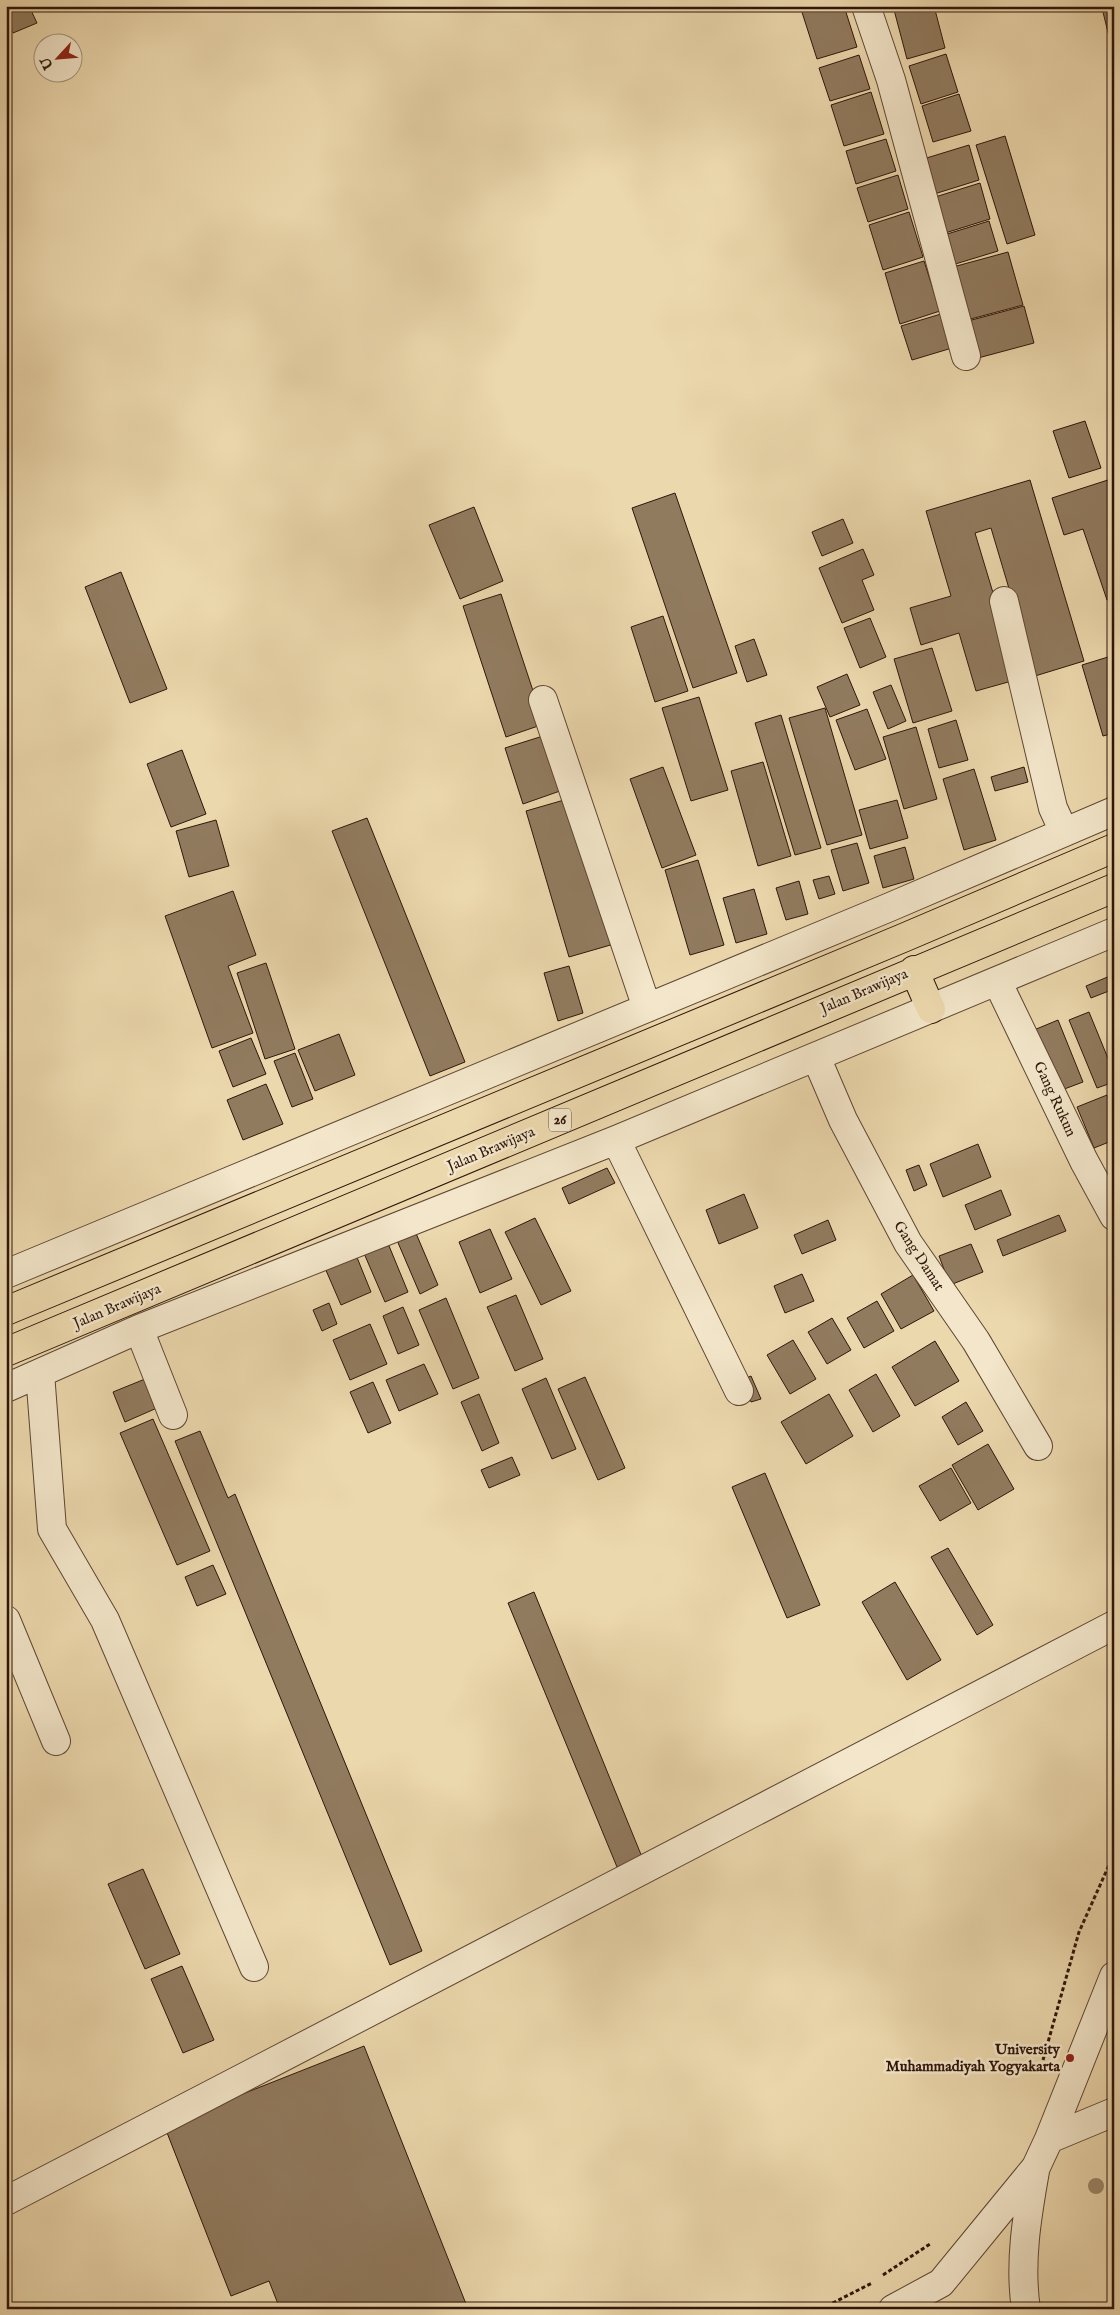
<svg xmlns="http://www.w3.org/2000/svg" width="1120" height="2315" font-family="'IM FELL English',serif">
<rect width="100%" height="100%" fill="#ecd8ad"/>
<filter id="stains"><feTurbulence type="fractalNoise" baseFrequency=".004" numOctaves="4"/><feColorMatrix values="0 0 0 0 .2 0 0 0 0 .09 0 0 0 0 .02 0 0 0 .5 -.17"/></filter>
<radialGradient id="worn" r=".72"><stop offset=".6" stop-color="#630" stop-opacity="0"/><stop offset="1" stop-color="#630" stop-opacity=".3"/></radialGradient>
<path fill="#917b5f" stroke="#2e160b" d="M6,6H29L37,23L13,33L6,17Z
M800,6H844L857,47L817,59Z
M893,6H934L945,48L907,59Z
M1114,6V57L1102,8Z
M946,54L958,92L921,104L909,66Z
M859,55L870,89L830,101L819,68Z
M871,92L884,134L844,146L831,105Z
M959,94L971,131L933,142L922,106Z
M1005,136L1035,235L1007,244L976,145Z
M886,139L896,171L856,184L846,151Z
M969,145L979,180L931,195L920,160Z
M898,175L908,209L868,222L857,188Z
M980,183L990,219L942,234L932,198Z
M909,212L923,257L883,270L869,225Z
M989,221L998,251L952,265L944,235Z
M1008,252L1023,305L967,320L953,267Z
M924,261L940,311L900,324L885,273Z
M1024,306L1034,343L978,358L968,321Z
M941,314L952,348L912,360L901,326Z
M1085,421L1101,468L1069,478L1053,431Z
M1111,479L1114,486V598L1107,600L1083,529L1064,535L1052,498Z
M1030,480L1084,661L1035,676L991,528L975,533L1019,679L976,691L959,633L921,645L910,608L951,596L926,511Z
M675,493L737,673L693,688L632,508Z
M474,507L503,581L460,599L429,525Z
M843,519L853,543L822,556L812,532Z
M863,549L874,575L862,580L874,610L842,623L819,568Z
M121,572L167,689L130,703L85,587Z
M501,594L544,724L506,737L463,606Z
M663,616L688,691L655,702L631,627Z
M870,618L886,657L860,668L844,628Z
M754,639L767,675L747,682L735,646Z
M932,648L952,711L913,723L894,659Z
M1108,657L1114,676V733L1103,736L1082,665Z
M847,674L860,705L830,717L817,687Z
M891,685L906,721L888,729L873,692Z
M699,697L728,790L691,801L662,708Z
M825,708L862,835L827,845L789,718Z
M867,709L886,759L855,770L836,720Z
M781,715L821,848L795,855L755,723Z
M956,720L968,760L939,768L928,729Z
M916,727L937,799L904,809L883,737Z
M543,736L560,791L523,804L505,748Z
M182,750L206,814L171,827L147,764Z
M763,762L791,856L758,866L731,771Z
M663,767L696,855L662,868L630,779Z
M1024,767L1028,782L995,791L991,777Z
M974,769L996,840L964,850L943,779Z
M571,798L614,944L569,957L526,811Z
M897,800L908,838L870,849L859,810Z
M367,818L465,1062L430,1076L332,831Z
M216,820L229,866L189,877L176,831Z
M857,843L869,883L843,891L831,850Z
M905,847L914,879L883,888L874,856Z
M698,860L724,945L690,955L665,870Z
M829,876L835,894L819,899L813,880Z
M799,881L808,914L786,920L776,888Z
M754,889L767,934L736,943L723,898Z
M233,891L256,955L228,966L253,1033L212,1048L165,916Z
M266,963L295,1049L265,1059L237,973Z
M569,966L583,1013L558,1021L544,973Z
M1110,976L1114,989L1091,998L1086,986Z
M1089,1012L1114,1073V1082L1097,1088L1069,1020Z
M1058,1020L1083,1082L1059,1091L1034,1030Z
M339,1034L355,1075L315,1091L298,1050Z
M251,1038L266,1074L233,1087L219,1051Z
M295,1053L313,1099L292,1107L274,1061Z
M266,1084L283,1124L243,1140L227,1100Z
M1107,1095L1114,1113V1140L1094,1148L1077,1107Z
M978,1144L991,1177L943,1197L930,1164Z
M919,1165L927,1185L914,1191L906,1170Z
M607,1168L615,1183L569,1204L562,1188Z
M1001,1190L1011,1215L975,1230L965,1205Z
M744,1194L758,1228L719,1244L706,1210Z
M1059,1215L1066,1231L1003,1256L997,1240Z
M535,1218L571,1291L541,1305L505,1232Z
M828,1220L836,1240L802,1254L794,1235Z
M490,1229L512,1279L480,1293L459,1242Z
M415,1231L438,1285L420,1294L396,1238Z
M387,1241L408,1292L385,1302L363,1251Z
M971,1244L983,1272L950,1285L939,1256Z
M356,1255L371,1292L341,1305L325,1268Z
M802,1274L814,1301L785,1313L774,1286Z
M913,1275L934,1311L901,1329L881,1294Z
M516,1295L543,1359L515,1371L487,1307Z
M446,1298L479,1378L453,1389L419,1310Z
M877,1301L894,1331L864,1348L847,1318Z
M329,1303L337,1324L322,1331L313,1310Z
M403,1307L419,1345L398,1354L383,1316Z
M832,1318L851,1350L827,1364L808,1332Z
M370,1324L387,1364L350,1380L333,1340Z
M793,1340L816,1379L790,1394L767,1355Z
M935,1341L959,1381L915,1406L892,1367Z
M424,1364L438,1394L399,1411L386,1380Z
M876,1374L900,1416L873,1432L849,1390Z
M751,1376L761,1399L751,1402L742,1380Z
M585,1377L625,1468L598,1480L558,1389Z
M546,1378L576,1449L552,1459L522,1389Z
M145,1379L157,1408L125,1422L113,1392Z
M373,1382L391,1423L368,1433L350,1392Z
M479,1394L499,1443L482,1451L461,1402Z
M829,1394L853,1436L806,1464L781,1422Z
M966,1402L983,1431L958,1445L942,1417Z
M153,1419L210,1551L177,1565L120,1433Z
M200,1431L228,1498L235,1494L422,1951L390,1965L175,1441Z
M988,1444L1014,1489L978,1510L952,1465Z
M512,1457L520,1475L489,1488L481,1470Z
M951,1468L971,1503L940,1521L919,1486Z
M765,1473L820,1605L787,1618L732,1487Z
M948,1548L993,1625L977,1635L931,1557Z
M213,1565L226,1594L197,1606L185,1577Z
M895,1582L941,1660L907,1680L862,1602Z
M534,1592L642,1857L617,1867L508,1603Z
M143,1869L180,1954L145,1969L108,1884Z
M182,1966L214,2040L183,2053L151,1979Z
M364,2046L468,2309H280L269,2281L231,2296L164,2125Z"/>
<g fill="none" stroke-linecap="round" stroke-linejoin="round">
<defs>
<path id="minor" d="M866,6L891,80L966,356
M1004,601L1053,808L1064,832
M543,700L647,1008
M997,981L1084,1161L1114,1216
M816,1057L843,1120L908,1243L976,1341L1038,1446
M616,1140L739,1391
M6,1274L890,907L1114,811
M139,1329L173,1415
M40,1373L52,1529L105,1620L254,1967
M6,1388L139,1329L616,1140L1114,932
M6,1620L56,1741
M1049,2139L1114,2112
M6,2201L1114,1625
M893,2309L941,2283L1036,2167L1049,2139L1114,1976
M1026,2309C1019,2263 1027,2216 1035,2171"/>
<path id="highway" d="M914,970L931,1009
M6,1311L903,938L1114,848
M6,1352L1114,888"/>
</defs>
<use href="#minor" stroke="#5e4634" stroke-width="30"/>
<use href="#highway" stroke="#2e160b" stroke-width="30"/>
<path stroke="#2e160b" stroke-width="3" stroke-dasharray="4 2.5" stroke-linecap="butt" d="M1043,2060L1079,1932L1114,1854
M883,2275L930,2244
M821,2309L872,2283"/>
<use href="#minor" stroke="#f3e6ca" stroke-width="28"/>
<use href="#highway" stroke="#ecd8ad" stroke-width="28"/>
</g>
<circle fill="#9d886a" cx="1096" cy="2186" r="8"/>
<circle fill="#8f2418" stroke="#f3e6ca" stroke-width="2" cx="1070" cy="2058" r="5"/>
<g text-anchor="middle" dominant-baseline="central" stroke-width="5" stroke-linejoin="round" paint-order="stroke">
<rect fill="#f3e6ca" stroke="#695444" stroke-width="1" x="549" y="1108.5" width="22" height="23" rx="4"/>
<g font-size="14" font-weight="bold" fill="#2e160b">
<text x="560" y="1120">26</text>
</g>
<g font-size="15" fill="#2e160b" stroke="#f3e6ca">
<text transform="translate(864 991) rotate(-23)">Jalan Brawijaya</text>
<text transform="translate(1055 1099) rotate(65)">Gang Rukun</text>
<text transform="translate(491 1149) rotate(-23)">Jalan Brawijaya</text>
<text transform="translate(919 1256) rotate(57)">Gang Damat</text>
<text transform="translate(117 1306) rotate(-23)">Jalan Brawijaya</text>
</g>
<g font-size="15" font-weight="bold" fill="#2e160b" stroke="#f3e6ca" text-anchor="end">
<text x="1060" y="2049">University<tspan x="1060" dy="17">Muhammadiyah Yogyakarta</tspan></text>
</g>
</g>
<rect width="1120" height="2315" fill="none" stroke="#ecd8ad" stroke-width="25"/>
<rect x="8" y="8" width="1105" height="2300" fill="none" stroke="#2e160b" stroke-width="2.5"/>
<rect x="12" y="12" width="1095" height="2290" fill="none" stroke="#2e160b"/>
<g transform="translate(58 58) rotate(244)"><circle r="24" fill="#f3e6ca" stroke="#a4937e"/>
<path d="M0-4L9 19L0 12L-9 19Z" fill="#8f2418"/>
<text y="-8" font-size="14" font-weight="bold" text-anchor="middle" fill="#2e160b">U</text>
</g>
<rect width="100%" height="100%" filter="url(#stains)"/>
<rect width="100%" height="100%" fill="url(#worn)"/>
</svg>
